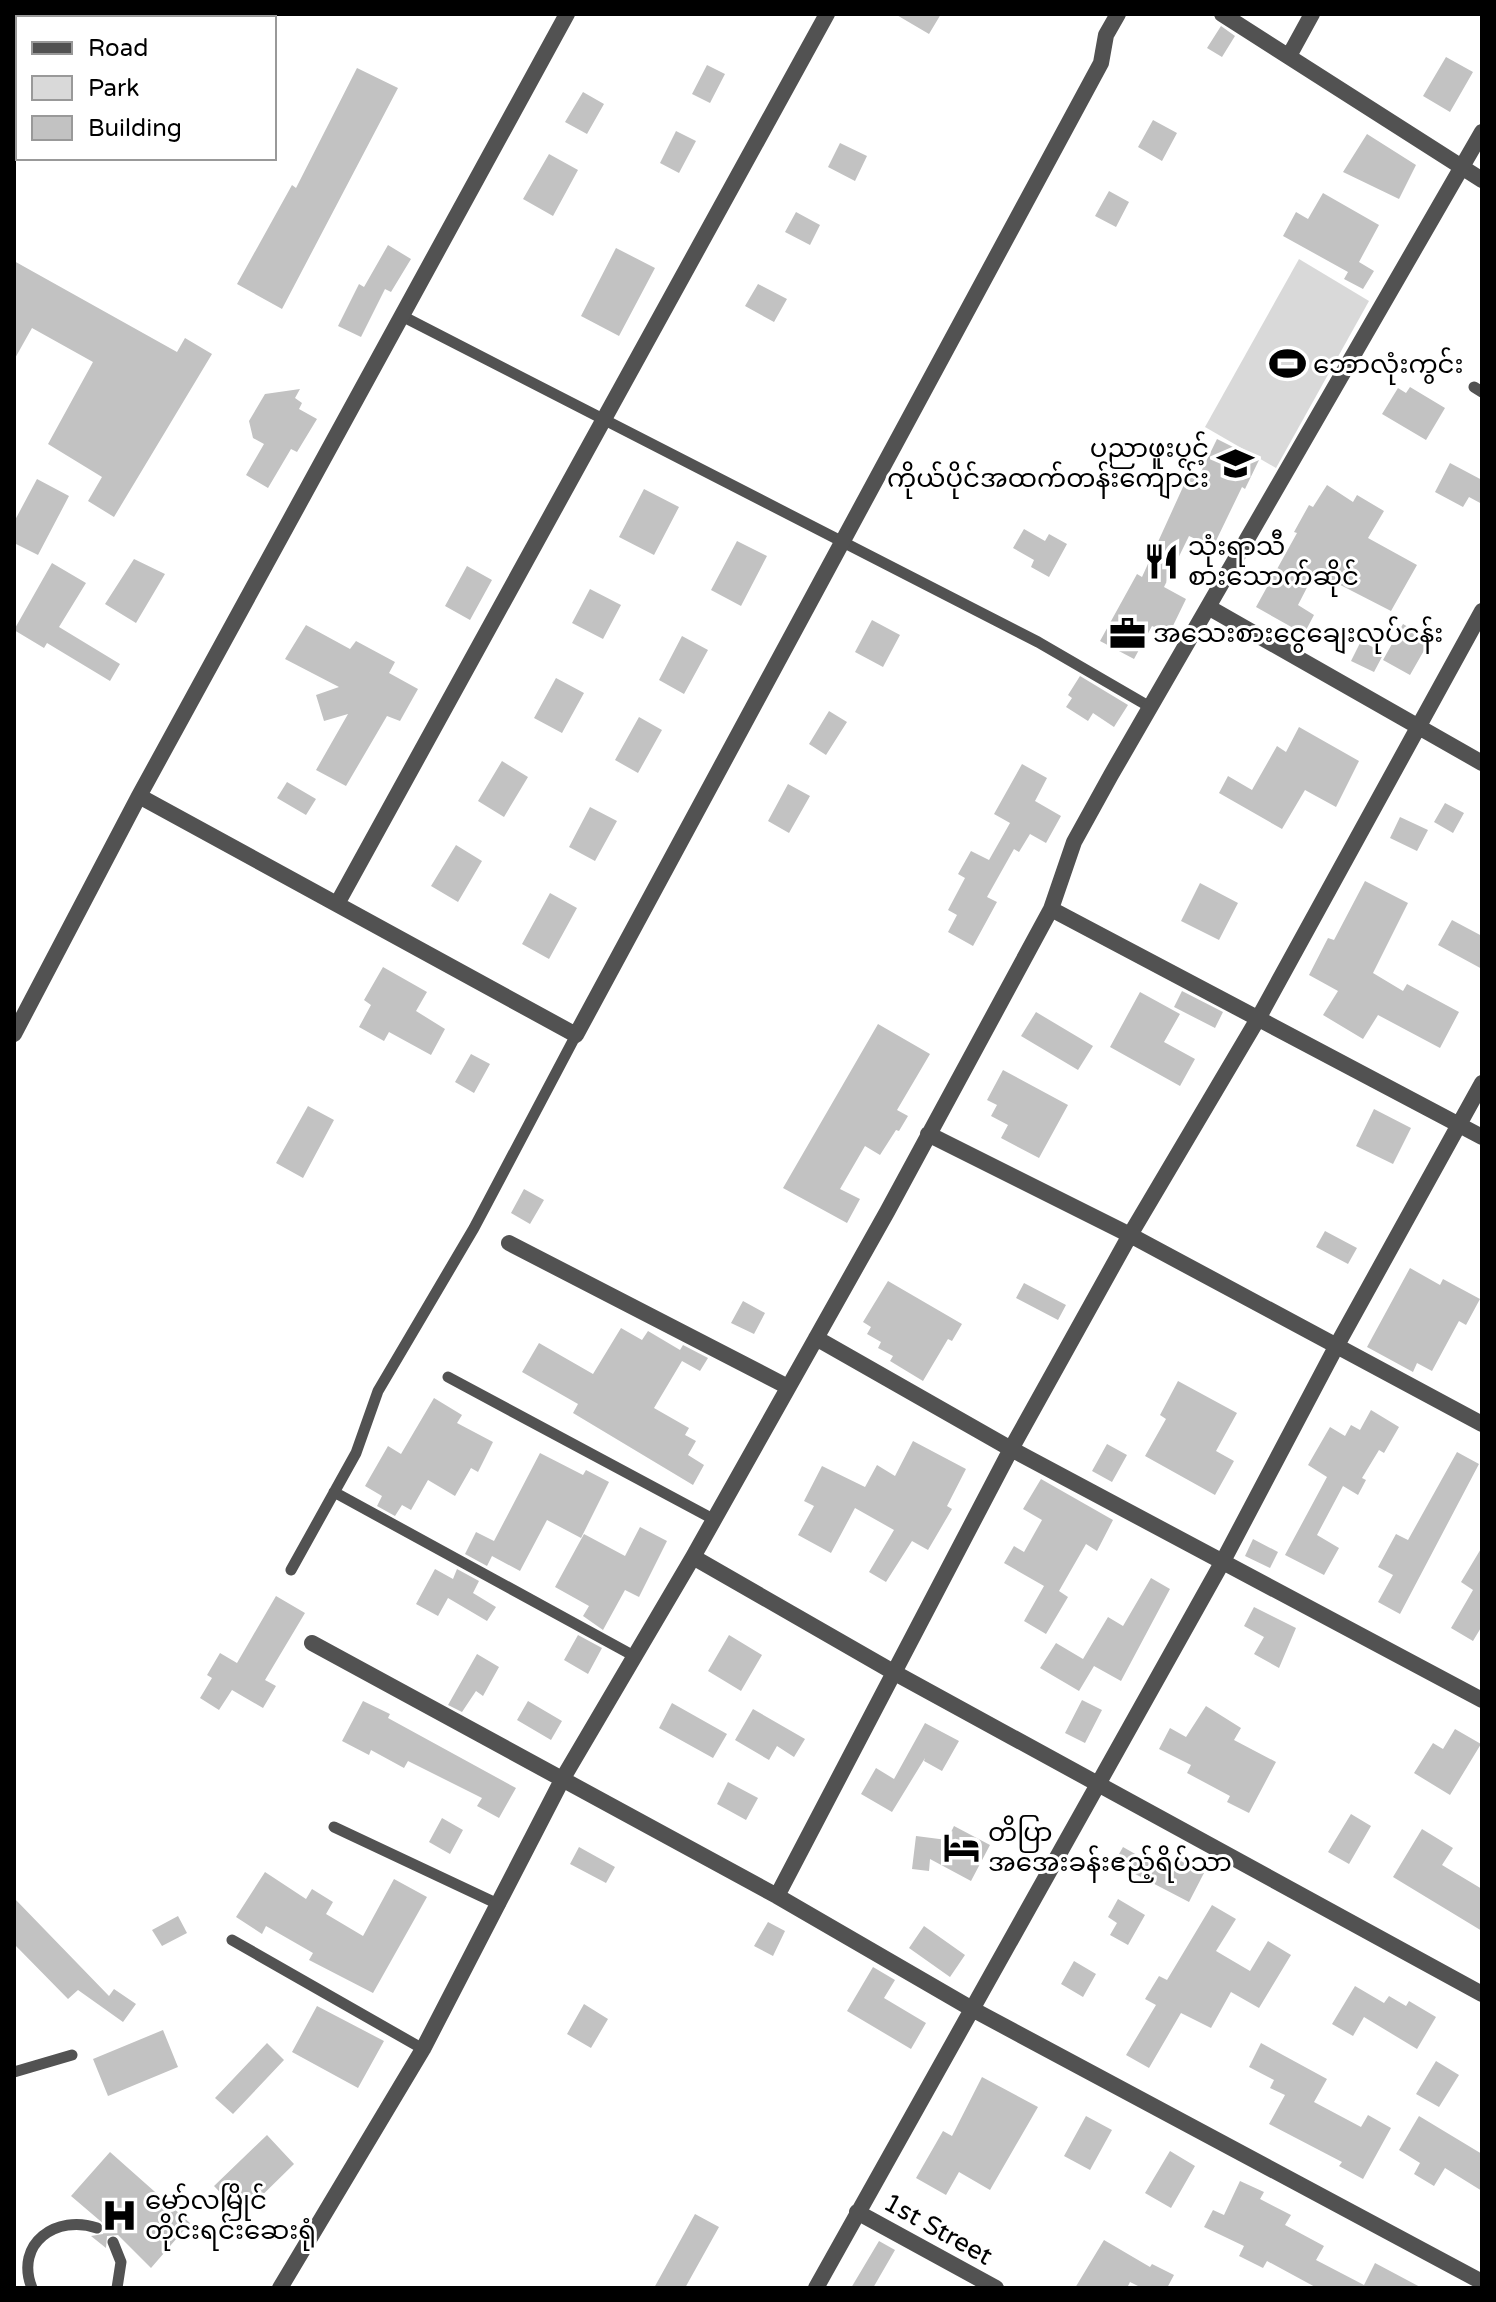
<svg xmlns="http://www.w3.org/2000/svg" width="1496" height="2302" font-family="'Varela Round','Noto Sans Myanmar',sans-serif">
<rect width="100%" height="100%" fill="#fff"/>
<path fill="#d9d9d9" d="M1299,259L1369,301L1276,468L1205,427Z"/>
<path fill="#c2c2c2" d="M895,14H941L929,34Z
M1221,26L1235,36L1222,57L1207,48Z
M1446,57L1473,72L1450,112L1423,96Z
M707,65L725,74L710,103L692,94Z
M357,68L398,88L282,309L237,284L292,185L296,188Z
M583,92L604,104L587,134L565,122Z
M1153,120L1177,133L1162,161L1138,147Z
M676,131L696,141L679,173L660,163Z
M1367,134L1416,165L1399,199L1343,172Z
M840,143L867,156L855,181L828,167Z
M549,154L578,170L553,216L523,199Z
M1109,191L1129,202L1116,227L1095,216Z
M1323,193L1379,225L1359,262L1374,271L1363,289L1344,279L1348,272L1283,236L1296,212L1308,219Z
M796,212L820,225L810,245L785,232Z
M388,245L411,259L391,292L385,289L361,337L338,326L359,284L364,287Z
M616,248L655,268L619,336L581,316Z
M14,261L177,352L185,338L212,354L114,517L88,501L102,477L48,444L93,362L32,328L14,360Z
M758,284L787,299L774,322L745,306Z
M1410,387L1445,408L1426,440L1382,414L1398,388L1406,393Z
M300,389L295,398L302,403L299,409L317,419L297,452L291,449L268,488L246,475L264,444L253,438L249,421L265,394Z
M1217,439L1259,460L1245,489L1242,487L1213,547L1189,536L1164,587L1186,599L1169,634L1152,626L1134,659L1100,641L1137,574L1142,577L1188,476L1197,480Z
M1450,463L1482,480V504L1469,497L1463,507L1435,492Z
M37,479L69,496L38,555L14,543V522Z
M1327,485L1353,502L1357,495L1384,511L1368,538L1417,565L1391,611L1315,572L1298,605L1314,615L1304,634L1256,607L1297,533L1294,532L1309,505L1313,507Z
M644,489L679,507L654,555L619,537Z
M1024,529L1045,541L1049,534L1067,544L1049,577L1031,567L1034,560L1013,548Z
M737,541L767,556L741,606L711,590Z
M134,559L165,574L136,623L105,604Z
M52,563L86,583L59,627L120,664L110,681L47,643L44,648L14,630Z
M467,566L492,580L470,620L445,606Z
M590,589L621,605L603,639L572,623Z
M872,620L900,635L883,667L855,652Z
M1403,624L1430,640L1410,675L1383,660Z
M306,625L350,649L356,641L395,662L389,673L418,689L400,721L387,716L346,786L316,770L348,714L324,721L316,695L339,687L285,659Z
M682,636L708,650L684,694L659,680Z
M1361,641L1384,653L1374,672L1351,661Z
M1080,676L1128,705L1114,727L1093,713L1088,721L1066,707L1072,698L1068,695Z
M556,678L584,693L562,733L534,718Z
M829,711L847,722L826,755L809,744Z
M639,717L662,730L638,773L615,760Z
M1299,727L1359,761L1336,807L1305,790L1282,829L1219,793L1228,776L1252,790L1277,746L1286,752Z
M502,761L528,777L504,817L478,801Z
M1022,764L1047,778L1035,801L1061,816L1046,843L1030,834L1019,852L1014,849L987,897L997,902L973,946L948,932L957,915L948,910L965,878L958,874L971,851L989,860L1010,823L994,814Z
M287,782L316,799L306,815L277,798Z
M788,784L810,796L789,833L768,821Z
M1445,803L1464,813L1453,833L1434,822Z
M590,807L617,821L595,861L569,847Z
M1400,817L1428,830L1417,851L1390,838Z
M456,845L482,861L458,902L431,886Z
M1365,881L1408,903L1373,973L1403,991L1407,984L1459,1012L1440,1048L1378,1015L1363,1039L1323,1015L1338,991L1309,975L1328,938L1334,940Z
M1200,883L1238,903L1219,940L1181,921Z
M550,893L577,908L549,959L522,944Z
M1452,920L1482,936V969L1438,945Z
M383,967L427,992L416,1011L445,1029L431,1055L389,1032L384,1041L359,1027L371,1005L364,1000Z
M1182,991L1223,1012L1215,1028L1174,1007Z
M1140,992L1180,1014L1164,1042L1195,1059L1180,1086L1110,1047Z
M1036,1012L1093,1046L1078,1070L1021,1036Z
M878,1024L930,1054L897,1110L908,1116L899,1131L896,1130L880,1155L865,1146L840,1189L860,1199L847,1223L783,1188Z
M471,1054L490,1064L474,1093L455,1082Z
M1003,1070L1068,1105L1039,1158L1001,1138L1008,1125L991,1116L997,1105L987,1100Z
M308,1106L334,1120L303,1178L276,1163Z
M1374,1109L1411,1128L1393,1164L1356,1146Z
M524,1189L544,1200L530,1224L511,1213Z
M1325,1231L1357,1248L1348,1264L1316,1247Z
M1410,1268L1440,1285L1443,1279L1480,1299L1466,1325L1459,1321L1432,1371L1417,1363L1413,1372L1367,1347Z
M888,1281L962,1324L952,1341L948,1339L923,1381L890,1361L893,1356L878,1348L881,1342L867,1334L871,1327L863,1322Z
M1024,1283L1066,1305L1058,1320L1016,1298Z
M743,1301L765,1313L754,1334L731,1323Z
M621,1328L642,1340L648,1331L680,1350L683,1345L708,1358L700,1371L682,1361L654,1408L689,1428L685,1435L696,1441L688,1455L704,1465L693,1485L573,1413L578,1404L522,1372L539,1343L593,1374Z
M1178,1381L1237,1413L1216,1451L1234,1461L1215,1495L1145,1456L1166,1419L1160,1415Z
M434,1398L462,1415L457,1423L493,1442L478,1472L471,1468L455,1496L428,1480L411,1510L402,1505L395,1516L377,1506L382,1496L365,1486L388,1446L401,1454Z
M1371,1410L1399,1427L1384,1453L1379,1450L1362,1478L1366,1480L1358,1495L1343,1486L1317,1535L1339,1548L1324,1575L1285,1555L1327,1477L1308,1465L1330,1427L1345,1436L1351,1425L1360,1430Z
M913,1441L966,1469L947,1506L952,1509L928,1550L912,1541L886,1582L869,1572L894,1530L855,1508L831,1553L798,1535L814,1506L804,1501L822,1466L865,1487L877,1465L895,1476Z
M1107,1444L1127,1455L1112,1482L1092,1471Z
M1457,1452L1479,1464L1400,1614L1378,1602L1393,1575L1378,1567L1396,1534L1408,1540Z
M540,1453L583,1475L586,1470L609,1482L581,1538L547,1520L520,1571L492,1556L487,1566L465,1554L476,1532L494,1541Z
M1041,1479L1113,1520L1097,1551L1086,1544L1059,1591L1068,1597L1046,1634L1024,1621L1044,1586L1004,1563L1014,1546L1024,1552L1042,1520L1023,1509Z
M640,1527L667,1541L639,1597L625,1590L603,1630L583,1616L589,1606L555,1587L584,1534L625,1556Z
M1253,1539L1278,1552L1270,1568L1245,1556Z
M1482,1547V1626L1473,1641L1451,1628L1473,1590L1461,1582Z
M435,1569L453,1579L457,1569L479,1581L473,1593L496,1607L487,1621L448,1598L438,1616L416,1604Z
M1151,1578L1170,1589L1121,1681L1094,1666L1079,1691L1040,1668L1056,1643L1083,1659L1108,1617L1123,1626Z
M276,1596L305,1613L265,1680L276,1686L263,1708L232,1690L219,1710L200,1698L212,1678L207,1675L220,1653L237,1663Z
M1254,1607L1296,1628L1279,1668L1254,1654L1264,1637L1244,1626Z
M578,1635L602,1648L588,1674L564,1660Z
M729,1635L762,1655L741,1691L708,1671Z
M477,1654L499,1667L483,1696L476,1691L462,1712L448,1705Z
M1082,1700L1102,1710L1085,1743L1065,1733Z
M363,1701L390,1714L388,1718L516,1788L499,1818L477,1806L482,1798L408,1761L404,1768L371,1750L369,1755L342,1741Z
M528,1701L562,1721L551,1740L517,1720Z
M672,1703L727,1734L713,1758L659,1728Z
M1206,1706L1241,1728L1234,1740L1276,1762L1249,1813L1227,1802L1230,1796L1187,1773L1191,1765L1159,1749L1170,1728L1186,1737Z
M753,1709L805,1739L794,1757L777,1746L769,1760L735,1740Z
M925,1723L959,1741L942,1771L924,1761L925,1758L892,1812L861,1794L876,1768L894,1779Z
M1455,1729L1481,1744L1450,1795L1414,1773L1433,1743L1443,1749Z
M728,1782L758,1798L746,1820L717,1804Z
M1351,1814L1371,1826L1349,1864L1328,1852Z
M442,1818L463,1830L450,1854L429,1842Z
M954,1826L990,1845L971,1881L930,1859L929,1871L912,1869L916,1836L947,1840Z
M1422,1829L1453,1848L1442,1865L1482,1889V1931L1393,1877Z
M579,1847L615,1867L606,1883L570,1864Z
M1123,1847L1172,1875L1179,1860L1204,1873L1189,1902L1114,1863Z
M265,1872L306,1899L312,1889L333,1902L326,1914L363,1936L394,1879L427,1897L373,1993L309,1960L313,1953L266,1926L262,1934L236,1917Z
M14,1898L109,1996L114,1989L136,2004L123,2022L78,1990L68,1999L14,1944Z
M1118,1899L1145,1915L1128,1945L1110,1935L1117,1923L1108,1917Z
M1212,1905L1236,1919L1216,1951L1250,1971L1268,1941L1291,1955L1259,2008L1231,1992L1211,2028L1181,2013L1149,2068L1126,2055L1156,2005L1145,1999L1159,1976L1167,1980Z
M178,1916L187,1933L162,1946L152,1930Z
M768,1922L785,1931L773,1956L754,1946Z
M924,1926L965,1955L950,1977L909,1948Z
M1074,1961L1096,1974L1083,1997L1061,1984Z
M873,1967L895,1980L884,1998L926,2023L911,2049L847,2011Z
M1355,1986L1384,2003L1389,1996L1406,2006L1409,2001L1436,2017L1417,2049L1364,2017L1353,2036L1332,2024Z
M584,2004L608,2019L591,2048L567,2034Z
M317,2006L384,2041L358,2088L292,2052Z
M163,2030L178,2067L108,2096L93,2059Z
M267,2043L284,2060L233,2114L215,2098Z
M1261,2043L1327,2079L1314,2102L1361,2127L1368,2115L1391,2128L1363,2179L1339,2166L1342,2162L1269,2124L1285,2095L1270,2088L1274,2080L1249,2067Z
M1436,2061L1459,2075L1439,2107L1416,2094Z
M982,2077L1038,2107L990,2190L959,2172L946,2195L916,2178L943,2131L952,2136Z
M1086,2116L1112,2130L1090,2170L1064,2156Z
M1419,2116L1482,2154V2191L1445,2168L1434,2186L1414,2174L1420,2163L1399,2150Z
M267,2135L294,2164L242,2215L214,2186Z
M1170,2151L1195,2166L1171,2208L1145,2193Z
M110,2152L190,2223L151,2268L118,2235L107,2236L106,2248L91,2236L103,2234L105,2225L71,2196Z
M1240,2181L1264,2192L1260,2199L1291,2215L1285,2225L1324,2246L1316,2260L1364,2285L1375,2263L1422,2288H1317L1267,2261L1263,2268L1239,2256L1244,2246L1204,2227L1213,2210L1224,2215Z
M695,2214L719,2227L685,2288H654Z
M1104,2240L1150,2267L1152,2264L1174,2275L1167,2288H1142L1130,2282L1127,2288H1075Z
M879,2241L895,2250L873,2288H851Z"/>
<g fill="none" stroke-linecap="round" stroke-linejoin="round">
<path stroke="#525252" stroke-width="11" d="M402,316L1038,642L1150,707
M1474,387L1482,392
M448,1377L713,1519
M334,1492L634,1656
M291,1570L356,1453L378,1391L474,1228L576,1035
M334,1827L500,1905
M232,1940L423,2049
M14,2072L72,2055
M113,2242L121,2262L117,2288
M32,2288C14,2243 57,2214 97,2228"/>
<path stroke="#525252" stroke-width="16" d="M1222,14L1482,180
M1289,56L1312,14
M1208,607L1482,763
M139,796L576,1035L1101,63L1106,35L1118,14
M337,904L827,14
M1051,909L1482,1137
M14,1034L139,796L567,14
M928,1134L1130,1235L1482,1424
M509,1243L788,1387
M816,1338L1011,1449L1482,1700
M693,1557L895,1673L1482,1994
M312,1643L777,1896L972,2009L1482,2282
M777,1896L1011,1449L1130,1235L1259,1017L1482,611
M857,2212L996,2288
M280,2288L423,2049L563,1778L693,1557L887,1212L1051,909L1074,842L1111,775L1482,132
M816,2288L1223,1561L1337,1345L1482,1083"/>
</g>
<defs>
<symbol id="stadium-bare" viewBox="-9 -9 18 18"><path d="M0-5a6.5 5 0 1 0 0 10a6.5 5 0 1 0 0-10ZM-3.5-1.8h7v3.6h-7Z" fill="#000" stroke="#fff" stroke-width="2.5" paint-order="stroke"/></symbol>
<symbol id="school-bare" viewBox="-9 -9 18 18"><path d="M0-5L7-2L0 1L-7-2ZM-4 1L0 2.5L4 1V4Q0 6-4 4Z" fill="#000" stroke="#fff" stroke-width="2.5" paint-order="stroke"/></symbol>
<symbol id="restaurant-bare" viewBox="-9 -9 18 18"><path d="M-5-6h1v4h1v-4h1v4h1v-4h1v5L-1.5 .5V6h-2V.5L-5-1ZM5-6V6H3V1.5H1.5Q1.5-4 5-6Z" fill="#000" stroke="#fff" stroke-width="2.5" paint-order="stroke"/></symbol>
<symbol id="office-bare" viewBox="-9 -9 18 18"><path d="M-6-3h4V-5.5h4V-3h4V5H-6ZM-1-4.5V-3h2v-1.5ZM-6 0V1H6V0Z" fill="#000" stroke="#fff" stroke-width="2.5" paint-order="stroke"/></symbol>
<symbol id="hotel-bare" viewBox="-9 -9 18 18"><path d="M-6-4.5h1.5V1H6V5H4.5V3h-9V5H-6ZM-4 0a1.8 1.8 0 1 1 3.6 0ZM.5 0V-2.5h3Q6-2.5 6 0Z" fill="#000" stroke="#fff" stroke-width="2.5" paint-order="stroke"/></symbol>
<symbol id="hospital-bare" viewBox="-9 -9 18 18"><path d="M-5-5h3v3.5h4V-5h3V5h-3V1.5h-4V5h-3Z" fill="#000" stroke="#fff" stroke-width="2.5" paint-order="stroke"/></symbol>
</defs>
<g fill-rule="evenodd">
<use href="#stadium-bare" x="1262" y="338" width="51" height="51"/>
<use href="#school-bare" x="1210" y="438" width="51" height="51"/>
<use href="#restaurant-bare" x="1136" y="536" width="51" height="51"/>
<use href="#office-bare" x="1102" y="608" width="51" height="51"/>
<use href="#hotel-bare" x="936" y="1822" width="51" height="51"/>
<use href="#hospital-bare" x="94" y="2190" width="51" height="51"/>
</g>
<g text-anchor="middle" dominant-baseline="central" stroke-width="6" stroke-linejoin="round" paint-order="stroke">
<g font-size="26" fill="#000" stroke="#fff" text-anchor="start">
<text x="1313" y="364">ဘောလုံးကွင်း</text>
<text x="1209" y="448" text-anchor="end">ပညာဖူးပွင့်<tspan x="1209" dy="30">ကိုယ်ပိုင်အထက်တန်းကျောင်း</tspan></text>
<text x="1188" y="546">သုံးရာသီ<tspan x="1188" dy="30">စားသောက်ဆိုင်</tspan></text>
<text x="1153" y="633">အသေးစားငွေချေးလုပ်ငန်း</text>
<text x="988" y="1832">တိပြာ<tspan x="988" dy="30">အအေးခန်းဧည့်ရိပ်သာ</tspan></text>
<text x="145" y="2200">မော်လမြိုင်<tspan x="145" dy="30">တိုင်းရင်းဆေးရုံ</tspan></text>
</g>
<g font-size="26" fill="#000" stroke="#fff">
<text transform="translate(938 2229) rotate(29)">1st Street</text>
</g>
</g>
<rect width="1496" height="2302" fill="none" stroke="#000000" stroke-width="32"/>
<rect x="16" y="16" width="260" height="144" fill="#ffffff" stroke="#999999" stroke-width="2"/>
<rect x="32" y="42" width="40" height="12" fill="#525252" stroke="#999999" stroke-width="2"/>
<text x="88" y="56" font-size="24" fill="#000000">Road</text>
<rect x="32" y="76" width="40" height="24" fill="#d9d9d9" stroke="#999999" stroke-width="2"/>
<text x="88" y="96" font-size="24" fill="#000000">Park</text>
<rect x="32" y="116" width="40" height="24" fill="#c2c2c2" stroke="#999999" stroke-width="2"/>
<text x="88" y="136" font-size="24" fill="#000000">Building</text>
</svg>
